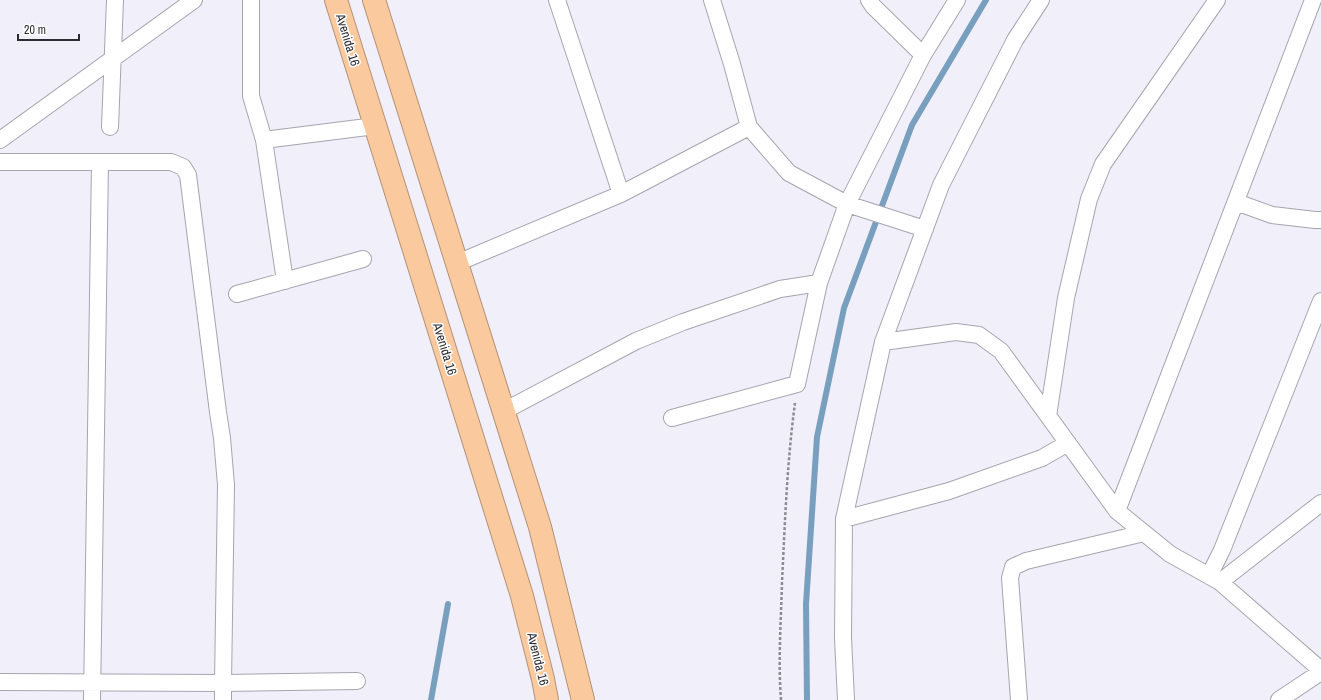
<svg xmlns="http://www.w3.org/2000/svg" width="1321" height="700" font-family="'Archivo Narrow',sans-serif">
<rect width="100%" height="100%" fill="#f0effa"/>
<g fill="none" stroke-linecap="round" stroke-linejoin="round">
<path stroke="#799fbe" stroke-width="6" d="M431,700L448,604
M807,700L806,604L817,437L844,308L912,125L986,0"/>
<defs>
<path id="street" d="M251,0V96L264,140L375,126
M557,0L621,194
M712,0L732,64L749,127L789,173L847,204L925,229
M869,0L873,6L923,55
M110,127L115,0
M0,140L194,0
M264,140L285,281
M0,162H171L183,167L188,175L218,412L222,438L226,485L223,683L0,682
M1236,202L1272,215L1315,220H1321
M457,263L621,194L749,127
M237,294L363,259
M883,342L956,332L979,335L1001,351L1117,511L1170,554L1220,582L1321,670
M504,411L636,341L683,322L780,289L819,283
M1048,416L1066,298L1089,199L1103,164L1217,0
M672,418L797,384L819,283L847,204L923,55L957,0
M1117,511L1313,0
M844,519L949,491L1042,458L1068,443
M1209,576L1222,550L1321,301
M1220,582L1321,503
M92,700L100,162
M223,700V683L357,681
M846,700L843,638L844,519L883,342L941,185L1015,40L1041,0
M1019,700L1010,578L1013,567L1026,561L1144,533
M1279,700L1321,672"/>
<path id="highway" d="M336,0L522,596L543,679L547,700
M374,0L540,527L583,700"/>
</defs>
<use href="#street" stroke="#a6a5af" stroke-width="18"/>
<use href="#highway" stroke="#b39277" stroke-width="24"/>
<path stroke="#8c8b92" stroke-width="2.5" stroke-dasharray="3 2" stroke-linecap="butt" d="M781,700C778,661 781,621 782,582C785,522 787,462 795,403"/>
<use href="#street" stroke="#fff" stroke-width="16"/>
<use href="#highway" stroke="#fbc99e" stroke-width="22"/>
</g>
<g text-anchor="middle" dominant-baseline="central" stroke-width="3" stroke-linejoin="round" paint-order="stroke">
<g font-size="13" fill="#2c2b2f" stroke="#fff">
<text transform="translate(348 40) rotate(73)">Avenida 16</text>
<text transform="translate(445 349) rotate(73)">Avenida 16</text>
<text transform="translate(538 659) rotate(76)">Avenida 16</text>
</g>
</g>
<path d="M18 34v6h61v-6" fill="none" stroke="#2c2b2f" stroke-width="2"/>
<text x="24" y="34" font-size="12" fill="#2c2b2f" stroke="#ffffff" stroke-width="3" paint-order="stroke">20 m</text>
</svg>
